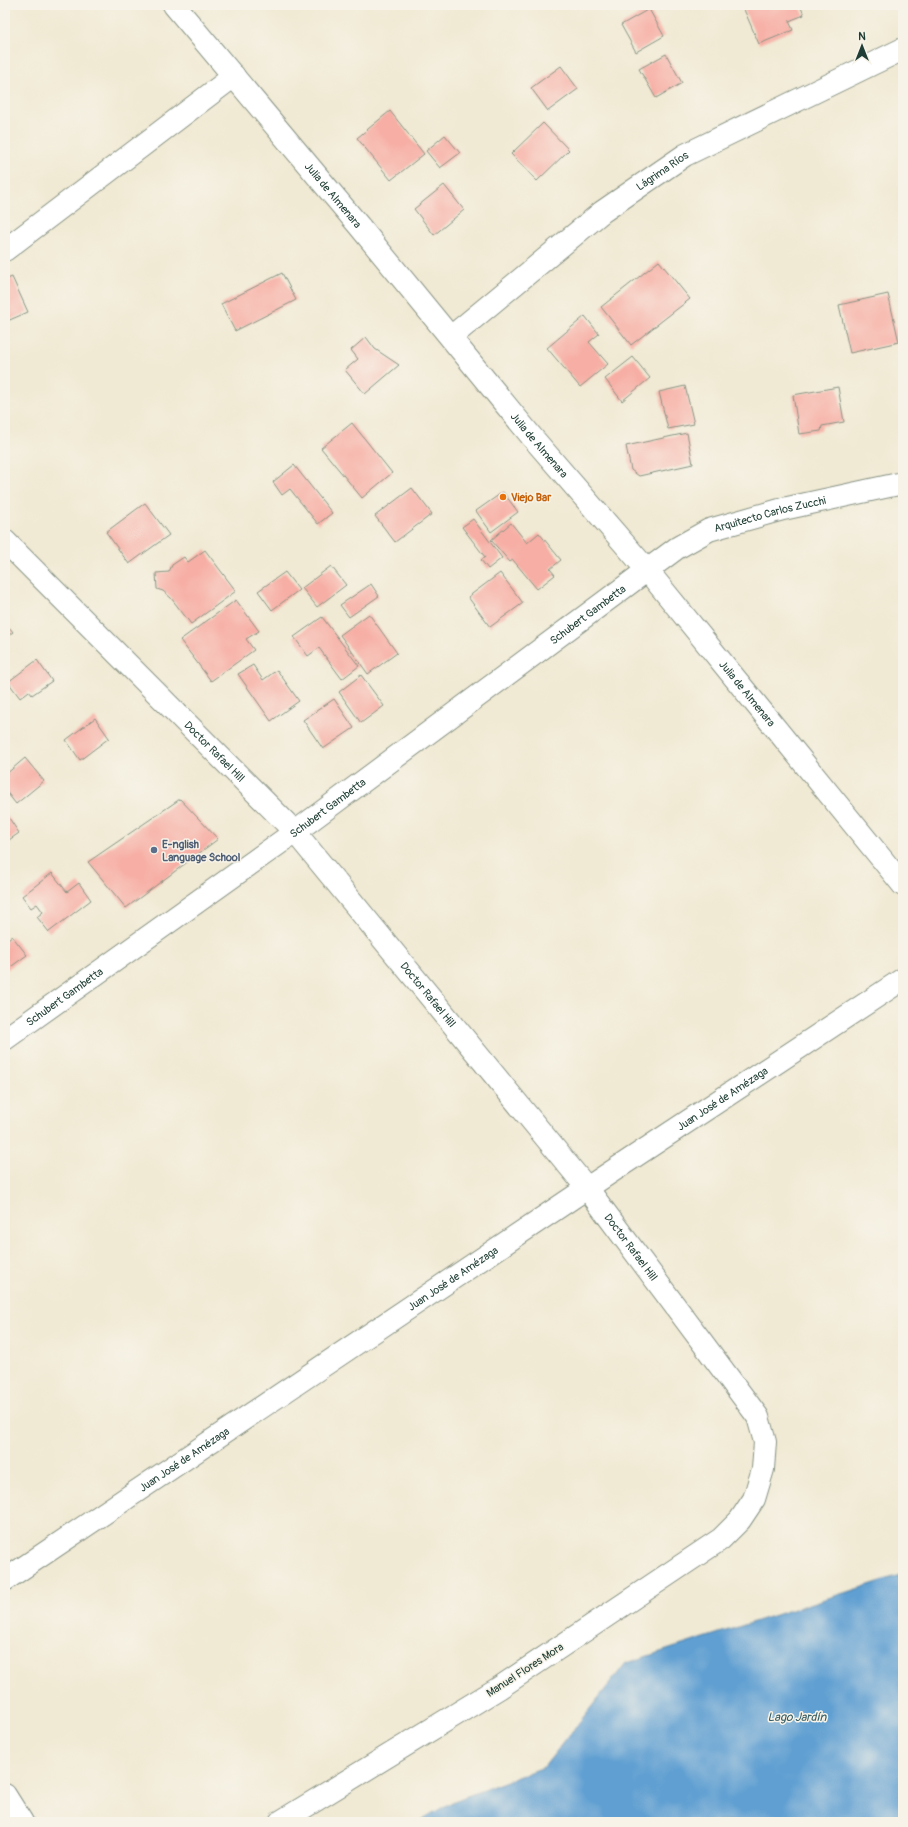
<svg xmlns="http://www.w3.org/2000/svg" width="908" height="1827" font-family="Pangolin,sans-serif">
<rect width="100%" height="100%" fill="#f7f3e8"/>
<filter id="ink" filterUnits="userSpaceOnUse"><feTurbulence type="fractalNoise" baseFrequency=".025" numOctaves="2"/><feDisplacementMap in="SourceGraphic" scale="8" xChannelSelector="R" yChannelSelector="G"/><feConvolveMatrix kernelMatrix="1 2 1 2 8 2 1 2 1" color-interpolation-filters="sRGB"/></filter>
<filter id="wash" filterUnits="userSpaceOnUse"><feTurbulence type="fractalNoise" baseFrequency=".012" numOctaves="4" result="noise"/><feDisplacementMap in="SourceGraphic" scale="16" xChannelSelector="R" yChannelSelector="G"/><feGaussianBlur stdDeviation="0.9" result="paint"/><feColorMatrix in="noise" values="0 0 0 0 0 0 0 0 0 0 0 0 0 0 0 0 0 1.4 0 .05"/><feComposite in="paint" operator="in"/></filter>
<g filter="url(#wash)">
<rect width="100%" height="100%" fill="#f0e9d3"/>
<path fill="#5f9fd2" stroke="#3f6e83" d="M903,1574V1822H417L454,1801L544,1767L626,1663Z"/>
<g id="blocks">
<path fill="#f7aea4" d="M742,5H800L804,15L789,21L793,30L759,44Z
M649,9L664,36L636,52L621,25Z
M666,54L682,83L656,98L639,69Z
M561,66L578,89L548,111L531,88Z
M390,111L424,154L391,180L357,138Z
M543,123L569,150L537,181L511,154Z
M445,135L460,153L440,168L426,151Z
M444,185L464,210L434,235L414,209Z
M659,261L690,299L631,345L601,307Z
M282,273L296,300L235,331L221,304Z
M12,277L28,312L5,322V280Z
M888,294L899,342L850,353L839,305Z
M585,316L599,334L589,342L608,364L580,387L547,348Z
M366,337L375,349L399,365L365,394L345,370L358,359L351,350Z
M633,357L650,378L622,401L605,379Z
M685,386L694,424L668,429L659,392Z
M838,387L844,422L822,426L821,431L799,434L793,395Z
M352,423L392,473L362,498L321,448Z
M687,433L693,464L639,476L631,470L626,446Z
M294,465L332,513L318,524L290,489L282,495L273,482Z
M412,488L432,514L395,542L375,516Z
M503,492L518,512L491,532L476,511Z
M145,503L169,535L129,564L106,532Z
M473,519L502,558L488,569L481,560L485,557L462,527Z
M511,523L527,543L539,533L561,560L550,569L555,575L537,589L513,560L510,562L491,540Z
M205,550L236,591L191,624L171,598L163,591L157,589L156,573L169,572L172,565L184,557L188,562Z
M331,566L346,585L317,607L302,588Z
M285,572L299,590L272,610L258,591Z
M500,573L523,603L490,627L468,597Z
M371,584L379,596L349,617L340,605Z
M236,600L259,631L246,639L254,650L211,681L180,640Z
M369,614L397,653L368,674L340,635Z
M322,617L359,666L342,679L319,648L308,656L294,637Z
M5,622L13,632L5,638Z
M37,660L52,681L32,695L29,691L20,698L8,682Z
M253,665L263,680L277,670L299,701L271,721L238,674Z
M361,675L384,706L361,723L339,692Z
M334,699L354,728L323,749L303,720Z
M95,718L109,738L80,760L66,740Z
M25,758L44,781L16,804L5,790V775Z
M180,799L218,839L126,908L88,862Z
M5,812L19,833L9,840L5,834Z
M52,873L67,892L79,883L91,900L49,932L37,917L43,912L37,904L31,908L22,896Z
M12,936L27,955L5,971V941Z"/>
</g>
</g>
<g filter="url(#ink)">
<use href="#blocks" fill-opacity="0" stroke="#889384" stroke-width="1"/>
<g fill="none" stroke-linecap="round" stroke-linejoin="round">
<defs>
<g id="street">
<path id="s1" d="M174,5L360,227L532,437L647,570L903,885"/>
<path d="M5,250L234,76"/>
<path id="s2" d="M451,337L602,212L685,155L903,49"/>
<path id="s3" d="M5,541L295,832L587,1188L758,1417L765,1442L763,1469L754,1499L740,1520L721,1539L499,1688L280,1822"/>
<path id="s4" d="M5,1039L295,832L677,548L709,530L783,509L903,483"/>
<path id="s5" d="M5,1580L587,1188L903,979"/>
<path d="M5,1795L22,1822"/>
</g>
</defs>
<use href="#street" stroke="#889384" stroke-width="24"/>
<use href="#street" stroke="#fff" stroke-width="22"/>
</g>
</g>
<circle fill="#e8710a" stroke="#f7f3e8" stroke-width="1.5" cx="503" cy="497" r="4"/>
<circle fill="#5c6f8a" stroke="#f7f3e8" stroke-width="1.5" cx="154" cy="850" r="4"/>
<g text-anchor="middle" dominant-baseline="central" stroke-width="3" stroke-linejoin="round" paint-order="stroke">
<g font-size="11" fill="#1f3d34" stroke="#f7f3e8">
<text stroke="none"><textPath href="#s2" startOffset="269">Lágrima Ríos</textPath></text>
<text stroke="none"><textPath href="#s1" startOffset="248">Julia de Almenara</textPath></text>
<text stroke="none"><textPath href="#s1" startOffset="572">Julia de Almenara</textPath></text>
<text stroke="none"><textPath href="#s4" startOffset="932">Arquitecto Carlos Zucchi</textPath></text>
<text stroke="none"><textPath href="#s4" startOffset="721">Schubert Gambetta</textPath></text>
<text stroke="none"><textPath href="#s1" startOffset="896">Julia de Almenara</textPath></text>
<text stroke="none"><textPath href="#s3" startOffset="297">Doctor Rafael Hill</textPath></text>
<text stroke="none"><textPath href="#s4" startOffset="397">Schubert Gambetta</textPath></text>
<text stroke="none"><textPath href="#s3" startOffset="621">Doctor Rafael Hill</textPath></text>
<text stroke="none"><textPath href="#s4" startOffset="73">Schubert Gambetta</textPath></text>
<text stroke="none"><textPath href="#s5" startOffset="864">Juan José de Amézaga</textPath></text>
<text stroke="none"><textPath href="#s3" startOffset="945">Doctor Rafael Hill</textPath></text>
<text stroke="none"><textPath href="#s5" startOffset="540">Juan José de Amézaga</textPath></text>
<text stroke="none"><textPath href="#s5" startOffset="216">Juan José de Amézaga</textPath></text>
<text transform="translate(525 1670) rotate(-33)">Manuel Flores Mora</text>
</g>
<g font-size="11" font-weight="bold" fill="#c56008" stroke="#f7f3e8" text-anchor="start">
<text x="511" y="497">Viejo Bar</text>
</g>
<g font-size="11" font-weight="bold" fill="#4e5e75" stroke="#f7f3e8" text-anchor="start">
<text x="162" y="844">E-nglish<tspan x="162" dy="13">Language School</tspan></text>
</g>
<g font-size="12" font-style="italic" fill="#325a63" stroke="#f7f3e8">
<text x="797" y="1717">Lago Jardín</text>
</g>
</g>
<rect width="908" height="1827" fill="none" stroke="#f7f3e8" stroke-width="20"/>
<g transform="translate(862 46)" stroke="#f7f3e8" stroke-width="3" paint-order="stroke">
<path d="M0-3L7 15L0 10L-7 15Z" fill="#1f3d34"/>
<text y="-6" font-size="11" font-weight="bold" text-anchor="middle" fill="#1f3d34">N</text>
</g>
</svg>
